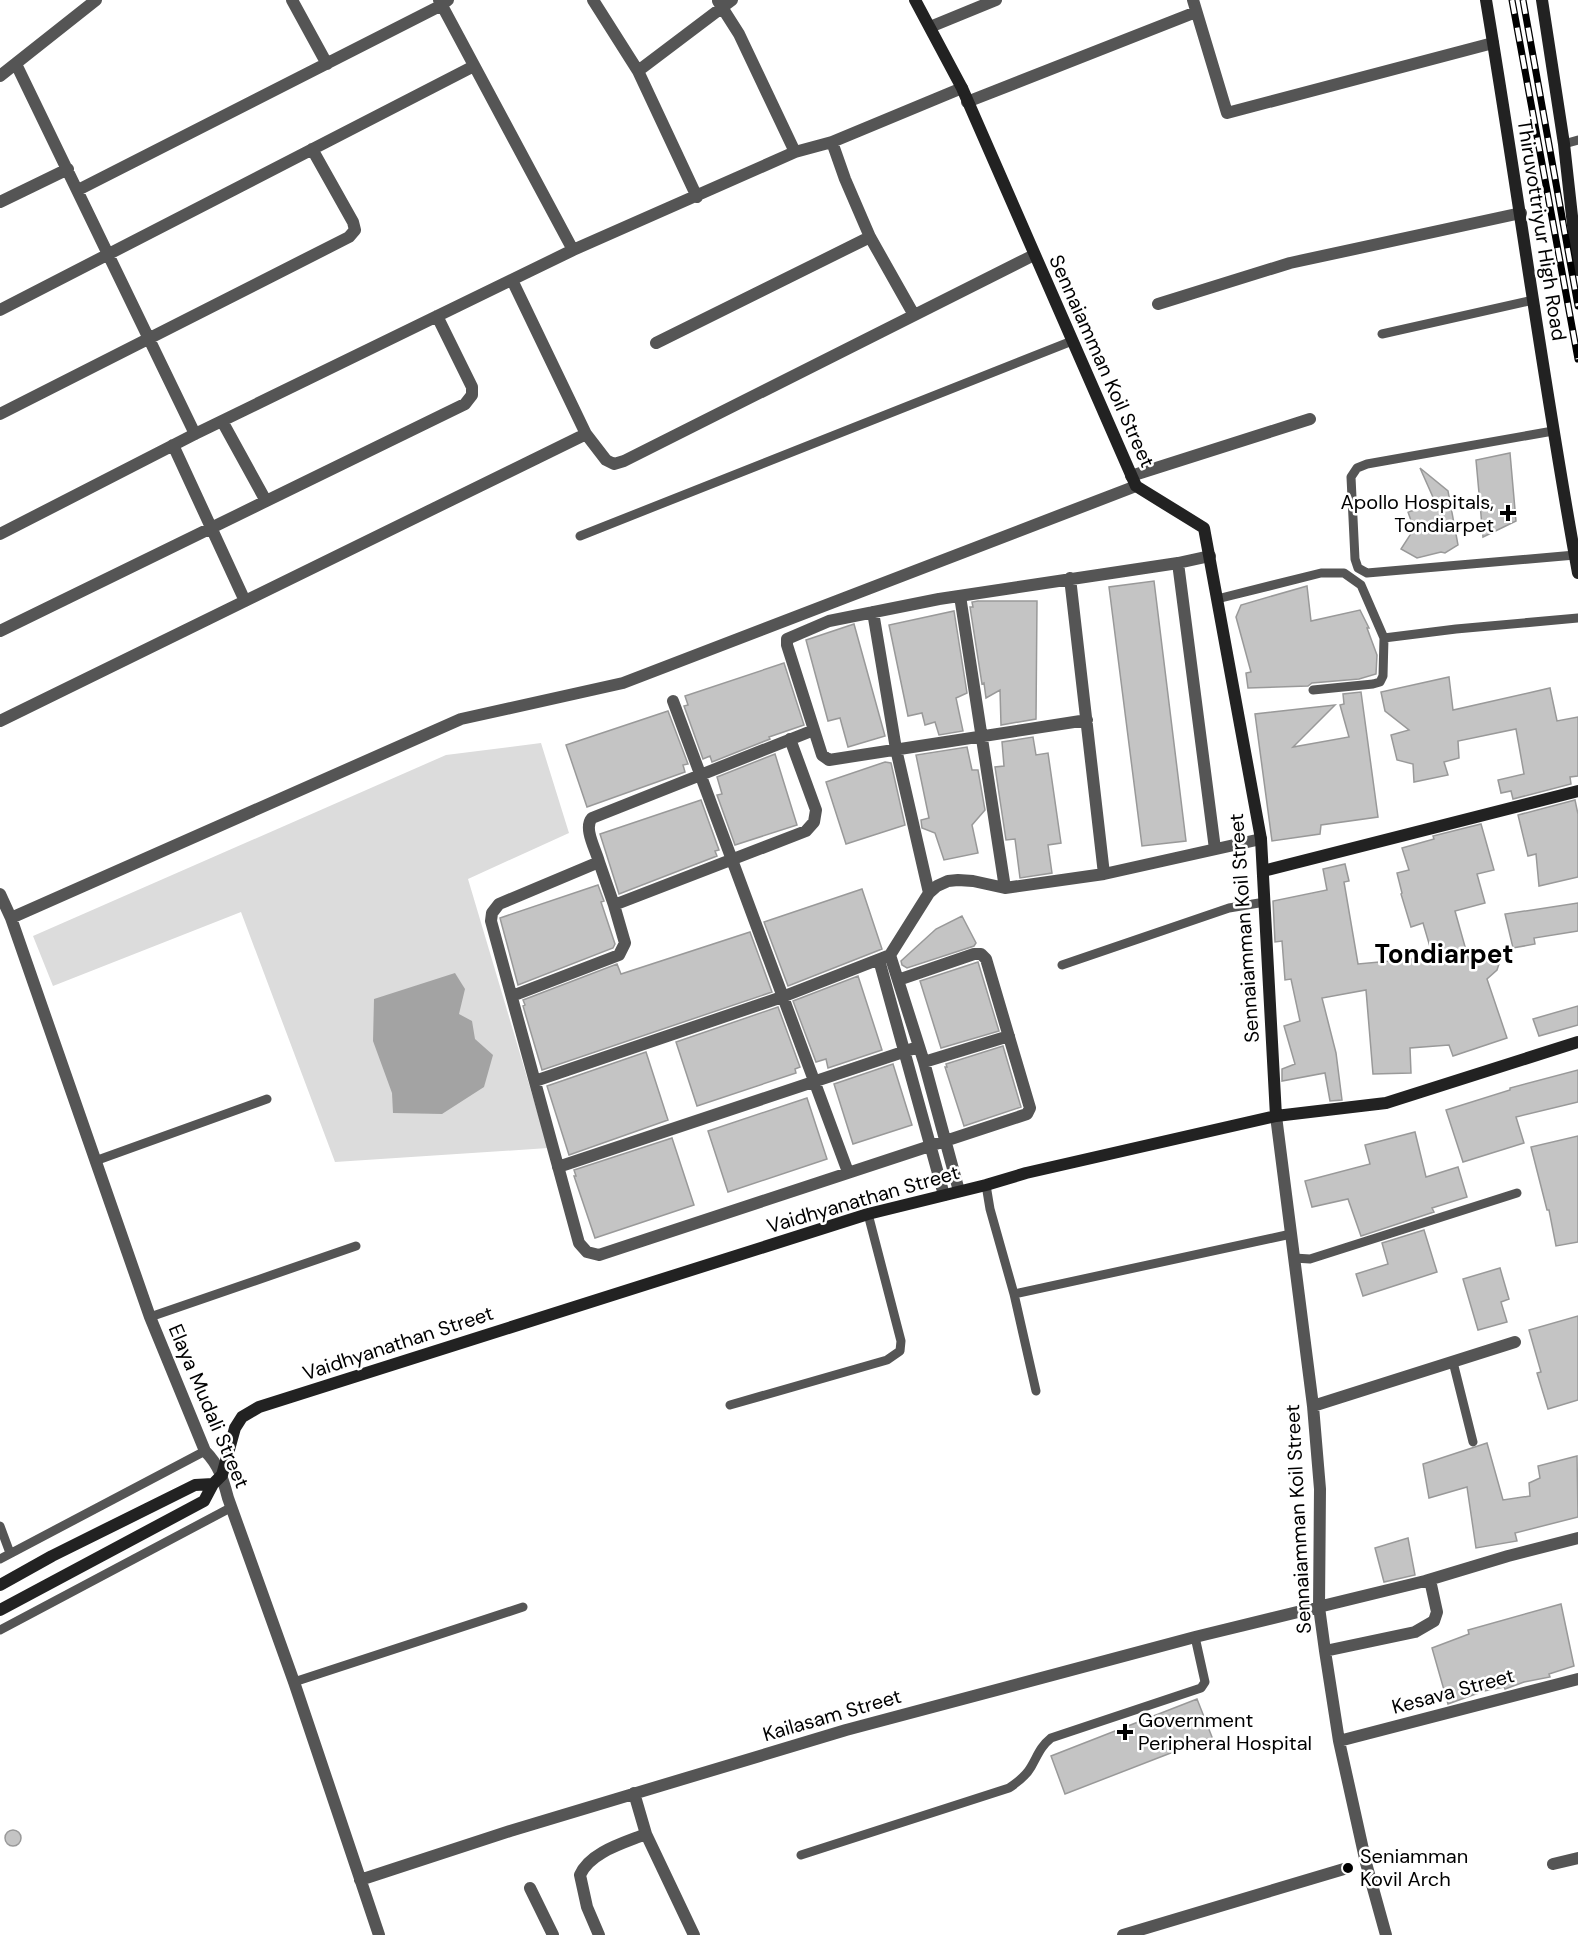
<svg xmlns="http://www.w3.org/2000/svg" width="1578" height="1935" font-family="'DM Sans',sans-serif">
<rect width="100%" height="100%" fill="#fff"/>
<path fill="#dcdcdc" d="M541,743L569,833L468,879L548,1148L335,1162L241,912L53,986L33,936L446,755Z"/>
<path fill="#a3a3a3" d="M455,973L465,989L459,1014L472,1021L475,1039L493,1055L484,1087L442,1114L393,1113L392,1093L373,1041L374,999Z"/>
<path fill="#c4c4c4" stroke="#999" stroke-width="1.5" d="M1510,453L1516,521L1483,537L1476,460Z
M1420,468L1448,491L1458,545L1445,553L1441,552L1417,558L1401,549L1414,529L1408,512L1436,504Z
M1154,581L1186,841L1142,846L1109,587Z
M1307,586L1311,621L1360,610L1369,628H1367L1377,655L1376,674L1359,679L1312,683L1308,686L1248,688L1246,673L1251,672L1236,617L1241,605Z
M1037,601L1036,719L1001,725L1000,690L986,698L984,683L982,684L970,607H973L972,602L978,601Z
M954,611L967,693L956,698L963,731L939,735L935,722L925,725L922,713L908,716L889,625Z
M854,624L885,736L848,747L840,718L828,721L806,640Z
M784,663L804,725L769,737L770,739L712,762L710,756L703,759L684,706L688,705L685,696Z
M1449,677L1453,710L1550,688L1557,721L1578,717V776L1570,777L1571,784L1513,799L1511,791L1501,793L1498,780L1524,774L1516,729L1458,741L1459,758L1444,762L1448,775L1414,782L1413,764L1397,760L1391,735L1409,730L1385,711L1381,692Z
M1361,692L1378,817L1321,825L1320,834L1272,841L1255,714L1335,705L1293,747L1349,737L1340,705L1344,704L1343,694Z
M668,711L688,764L683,765L685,772L587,807L566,745Z
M1033,737L1036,755L1048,753L1061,843L1048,845L1052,873L1020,878L1015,839L1006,840L995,767L1004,766L1002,742Z
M967,747L972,770H978L985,810L972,825L978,853L944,860L935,833L922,828L921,820L929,818L916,755Z
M775,754L797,825L735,845L717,795L722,794L717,777Z
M885,762L891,763L905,825L846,844L826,782Z
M701,800L719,850L715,851L717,856L619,894L600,834Z
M1575,800L1578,814V877L1539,886L1536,854L1528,856L1518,815Z
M1481,824L1494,870L1477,874L1485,903L1455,911L1471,968L1486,957L1492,956L1498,958L1499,964L1497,970L1487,979L1507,1038L1453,1056L1449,1045L1410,1048L1411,1073L1373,1074L1366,990L1322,998L1336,1053L1342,1100L1330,1101L1325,1073L1282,1081V1069L1295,1064L1284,1026L1300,1021L1291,979L1285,980L1282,941L1275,942L1273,901L1327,890L1323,869L1345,864L1349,881L1344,882L1358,964L1433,957L1423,923L1411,927L1401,894L1402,893L1397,873L1409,870L1402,848L1434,839L1433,836Z
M598,885L604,901L601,902L615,944L613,948L518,985L500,918Z
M862,889L882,949L788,986L764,922Z
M1578,903V931L1534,938L1535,944L1513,948L1505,914Z
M962,916L976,943L974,946L907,968L902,965L901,961L936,929Z
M750,932L772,992L542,1070L523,1006L525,1005L523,1000L617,964L621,974Z
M978,962L999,1031L941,1048L920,981Z
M858,976L882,1050L828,1068L826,1059L816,1062L793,1001Z
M1578,1006V1025L1539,1036L1533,1019Z
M778,1007L800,1067L795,1069L796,1073L697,1106L676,1042Z
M1003,1046L1021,1107L964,1126L945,1067H947L946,1064Z
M646,1052L668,1120L569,1155L547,1086Z
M893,1064L912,1125L853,1144L834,1084Z
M1578,1070V1102L1516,1117L1524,1143L1463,1162L1446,1110L1510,1090V1088Z
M807,1098L827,1159L728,1192L708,1131Z
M1415,1132L1426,1177L1458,1167L1467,1197L1432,1208L1434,1212L1361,1236L1348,1199L1312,1207L1305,1181L1370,1164L1365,1145Z
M1578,1136V1242L1556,1246L1549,1210H1547L1531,1147Z
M672,1138L694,1205L595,1238L574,1176H576L574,1170Z
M1424,1230L1437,1272L1363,1296L1356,1274L1388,1264L1382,1243Z
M1500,1268L1509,1299L1501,1302L1507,1322L1478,1330L1463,1279Z
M1578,1316V1400L1548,1409L1537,1373L1541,1372L1529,1330Z
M1487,1443L1503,1500L1530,1496L1529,1483L1540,1478L1538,1466L1577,1456L1578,1517L1515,1533L1517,1541L1476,1548L1467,1487L1429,1498L1423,1464Z
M1408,1538L1415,1575L1384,1582L1375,1548Z
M1561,1604L1574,1666L1549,1674L1550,1677L1524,1682L1505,1689L1504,1687L1484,1691L1448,1704L1432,1648L1469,1634L1468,1630Z
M1197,1699L1212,1737L1065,1794L1051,1756Z
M5 1838a8 8 0 1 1 16 0a8 8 0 1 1-16 0Z"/>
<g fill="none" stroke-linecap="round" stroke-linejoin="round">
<path stroke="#555" stroke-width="9" d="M1564,144L1578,140
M1382,334L1533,300
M1553,431L1367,464L1357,468L1351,477L1355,559L1358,568L1367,573L1575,555
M580,536L1072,341
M1217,599L1321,573H1344L1361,585L1384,638L1383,676L1380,682L1373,684L1313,690
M1384,638L1456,629L1578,618
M1062,965L1229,908L1265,902
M95,1161L267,1099
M986,1185L990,1209L1014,1294L1036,1391
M1294,1258L1310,1259L1517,1193
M1014,1294L1291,1234
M150,1317L356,1246
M1453,1362L1473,1442
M730,1405L887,1360L900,1351L901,1341L868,1214
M0,1526L10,1553
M0,1559L205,1451
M0,1630L232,1507
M294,1682L523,1607
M801,1855L1009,1788C1018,1782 1026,1776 1031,1767C1038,1755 1040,1747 1051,1738L1201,1688L1205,1682L1195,1637"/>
<path stroke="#555" stroke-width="12" d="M292,0L327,64
M439,0L573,250
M593,0L638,71
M1193,0L1227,113L1493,43
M718,1L739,34L795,152
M930,27L996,0
M16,64L195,434
M0,76L96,0
M967,102L1196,12
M832,142L845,179L870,237L914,315
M78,190L442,5L448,0
M697,197L638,71L732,0
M0,202L68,169
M1158,304L1290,263L1521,213
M0,310L474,66
M656,343L870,237
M0,414L349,237L355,230L353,222L312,149
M222,421L266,501
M586,434L606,460L614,464L624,461L1034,255
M173,445L245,601
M1131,476L1310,419
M0,534L195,434L573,250L795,152L832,142L962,88
M1178,563L1215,849
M1070,578L1104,874
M960,596L1005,888
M873,612L896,749L929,893
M0,631L465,404L472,395V387L437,316
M673,701L848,1172
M1087,720L829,760L822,755L787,645V639L829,621L939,599L1178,563L1210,556
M0,721L586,434L512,280
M814,730L592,818C583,828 596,850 599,862L499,904L492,913L491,921L579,1243L587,1252L599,1255L1027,1114L1030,1108L986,959L981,954H974L898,980
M599,862L614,905L806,831L814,822L816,810L790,739
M0,894L11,918L150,1317L205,1451C219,1465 223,1479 228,1498L294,1682L379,1935
M11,918L461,719L623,683L1136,486
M890,955L924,1062L959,1191
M879,960L944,1195
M512,996L619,955L625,943L614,905
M924,1062L1009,1036
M535,1081L782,997L890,955L929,893L937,886L948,881L958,880L973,881L1005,888L1104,874L1261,839
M1276,1116L1313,1406L1320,1489L1319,1607L1325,1651L1339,1741L1366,1863L1386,1935
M558,1167L918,1047
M1313,1406L1515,1342
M1325,1651L1415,1632L1434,1621L1437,1612L1430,1580
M1339,1741L1578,1679
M646,1834L694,1935
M1553,1864L1578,1858
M360,1880L510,1831L846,1730L1195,1637L1425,1581L1508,1556L1578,1538
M530,1888L553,1935
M599,1935L587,1907L580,1875C590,1852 624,1843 646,1834L634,1793
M1123,1935L1344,1869"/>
<path stroke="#222" stroke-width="12" d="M915,0L962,88L1136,486L1204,528L1261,839L1276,1116
M1486,0C1518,191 1543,382 1578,573
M1542,0L1564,144L1578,270
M1263,871L1578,791
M0,1585L52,1556L195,1485L213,1484
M0,1610L204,1501L213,1484L222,1475L235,1428L242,1417L259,1407L868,1214L986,1185L1026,1173L1276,1116L1386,1103L1578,1042"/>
<defs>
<path id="rail" d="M1512,0L1578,359
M1523,0L1578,306"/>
</defs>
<use href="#rail" stroke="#000" stroke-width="7"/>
<use href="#rail" stroke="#fff" stroke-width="4.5" stroke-dasharray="14" stroke-linecap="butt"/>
</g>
<g fill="#000" stroke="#fff" stroke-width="2">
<path d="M1505 504h6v6h6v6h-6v6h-6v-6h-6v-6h6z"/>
<path d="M1122 1723h6v6h6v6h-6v6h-6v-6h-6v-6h6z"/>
<circle cx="1348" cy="1868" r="6"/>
</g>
<g text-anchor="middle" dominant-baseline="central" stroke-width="5" stroke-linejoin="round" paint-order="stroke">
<g font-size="20" fill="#000" stroke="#fff">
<text transform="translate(1542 230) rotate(81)">Thiruvottriyur High Road</text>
<text transform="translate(1102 361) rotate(66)">Sennaiamman Koil Street</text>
<text transform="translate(1244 928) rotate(-94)">Sennaiamman Koil Street</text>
<text transform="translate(863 1199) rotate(-16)">Vaidhyanathan Street</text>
<text transform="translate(398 1343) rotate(-18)">Vaidhyanathan Street</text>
<text transform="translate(209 1406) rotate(67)">Elaya Mudali Street</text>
<text transform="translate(1298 1519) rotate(-93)">Sennaiamman Koil Street</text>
<text transform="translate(1453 1691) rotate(-15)">Kesava Street</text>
<text transform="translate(832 1715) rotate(-16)">Kailasam Street</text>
</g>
<g font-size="20" fill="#000" stroke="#fff" text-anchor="start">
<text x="1494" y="502" text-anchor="end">Apollo Hospitals,<tspan x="1494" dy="23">Tondiarpet</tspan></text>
<text x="1138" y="1720">Government<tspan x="1138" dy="23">Peripheral Hospital</tspan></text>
<text x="1360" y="1856">Seniamman<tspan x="1360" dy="23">Kovil Arch</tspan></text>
</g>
<g font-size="26" font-weight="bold" fill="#000" stroke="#fff">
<text x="1444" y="954">Tondiarpet</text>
</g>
</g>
</svg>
